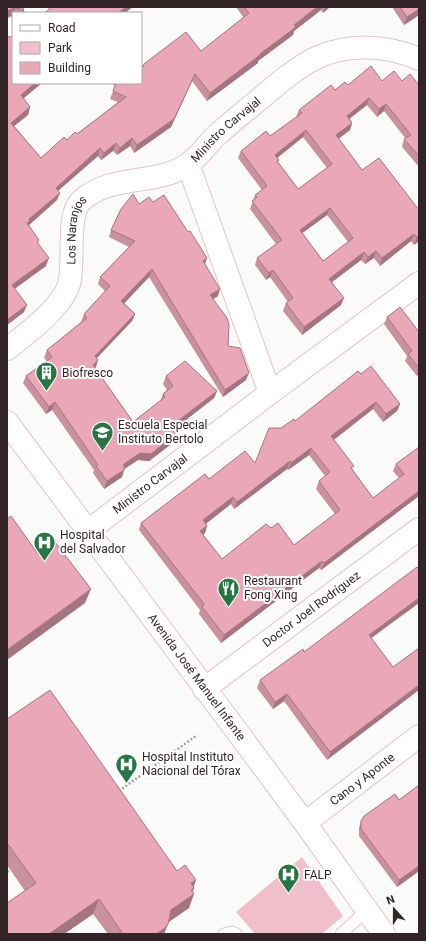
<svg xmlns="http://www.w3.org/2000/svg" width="426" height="941" font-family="Roboto,sans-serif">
<rect width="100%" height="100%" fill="#fafafa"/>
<path fill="#f0bfcb" d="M302,857L343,916L322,934H255L236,912Z"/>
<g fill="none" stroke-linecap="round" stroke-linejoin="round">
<defs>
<path id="lane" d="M224,934L232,932L236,934
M341,934L367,910"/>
<g id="street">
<path d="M32,13L40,7"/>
<path d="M7,32L13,28"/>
<path d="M188,164L270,393"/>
<path id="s1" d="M7,349C26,334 62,308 69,284C75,264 66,215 81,201C111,173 159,186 188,164C199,157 208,143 218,134C230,123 243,113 255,103C274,87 294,69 316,58C349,43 387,45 419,59"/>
<path id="s2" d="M88,531L270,393L419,283"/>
<path id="s3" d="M204,689L419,529"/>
<path id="s4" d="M305,823L419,736"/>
</g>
<g id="secondary">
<path id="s5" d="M7,422L305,823L384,934"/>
</g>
</defs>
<use href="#lane" stroke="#eac0ca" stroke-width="13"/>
<use href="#street" stroke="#eac0ca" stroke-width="24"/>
<use href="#secondary" stroke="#eac0ca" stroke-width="24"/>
<path stroke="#a9a2a4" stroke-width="2.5" stroke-dasharray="2 2" stroke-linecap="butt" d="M119,791L196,736
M7,872L10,869"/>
<use href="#lane" stroke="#fff" stroke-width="11"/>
<use href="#street" stroke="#fff" stroke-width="22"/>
<use href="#secondary" stroke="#fff" stroke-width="22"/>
</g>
<path fill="#c9909e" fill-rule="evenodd" d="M7,7H23L24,12V13H13V16L7,17Z
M236,7H330L323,13L321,10L294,31L293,35L258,61V63L207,101L192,81L171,127L134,153L130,146L117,155L113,151L101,160L98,156L58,191L57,200L29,225L28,226L39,240L38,243L46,266L14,289L24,312L7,325V36L42,83L23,98L30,107L28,115L14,126L41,158L77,134L118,102L110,99L115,86L112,83H141L143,67L201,51L244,18Z
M392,7H419V15L404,25Z
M382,81H402L419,85V167L402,147L404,139H406L384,111L377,117L367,105L349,119L352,123L350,130L338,139L362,170L379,158L419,241L414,245L411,241L380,266L374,258L365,264L361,260L332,282L341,305L302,335L283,311L286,303L288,302L270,277L266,280L255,265L257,258L276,244L250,209L255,195L262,190L238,158L241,151L270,136L296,117L299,110L335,90L348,85ZM303,137L327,168L298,189L278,162L279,160L277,158ZM327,215L348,242L323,261L302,233Z
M153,202L188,232L207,258L205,264L218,296L213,299L228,346L246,380L223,397L149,277L124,303L135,314L132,321L97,358L95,368L133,422L160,401L163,394L167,390L163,384L166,376L217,391L214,398L173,430L176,434L174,442L149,461L138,460L124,469L122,477L104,489L93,473L94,470L52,410L46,414L23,383L26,376L47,361L44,358L47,350L81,322L84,314L105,291L98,284L100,277L129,247L109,237L111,230L139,204Z
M387,317L419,332V374L417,376L405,361L407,356L384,324Z
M361,374L400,404L397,411L383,422L373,409L334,440L353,470L373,498L399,478L393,471L396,464L419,447V496L321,570L319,568L311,574L221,643L199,614L200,610L139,530L141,523L209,479L255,463L281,428L295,421ZM309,455L325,476L319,481L316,489L335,514L294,545L271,528L222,559L203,535L205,533L207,526L206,524L231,504L234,509L287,469L288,470Z
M371,638L327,760L284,701L273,709L257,688L260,680L304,652Z
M7,719L177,871L193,887V892L189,908L168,922L164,934H108L93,914L64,934H7V903L25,891L7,865Z
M419,785V871L397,887L359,836V828L361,821L399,800Z"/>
<path fill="#a47581" d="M126,7H133L125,13H118Z
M317,7H322L321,10L294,31L293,35L258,61V63L207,101L210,93L260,54Z
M325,7H330L323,13Z
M15,8L13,16L7,17V12L9,10Z
M419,9V15L404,25L407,17Z
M195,74L192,81L171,127L134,153L137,145Z
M35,83H42L18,103L21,95Z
M369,98L367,105L344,123L347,116Z
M386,104L384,111L377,117L379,109Z
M30,107L28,115L9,130L11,123Z
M352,123L350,130L333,143L336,135Z
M306,130L303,137L272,162L275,155Z
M132,138L130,146L117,155L120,148Z
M116,143L113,151L101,160L104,153Z
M100,148L98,156L53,195L56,188Z
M60,193L57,200L29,225L27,228V223L29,219Z
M330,208L327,215L297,237L300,230Z
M414,234L411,241L380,266L382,258Z
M419,236V241L414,245L417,237Z
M376,251L374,258L365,264L368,257Z
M364,252L361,260L327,286L329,279Z
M49,258L46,266L9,293L12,285Z
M207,258L204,266L203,261Z
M152,269L149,277L119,309L121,301Z
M273,270L270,277L266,280L269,273Z
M220,289L218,296L207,303L210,295Z
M344,298L341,305L302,335L304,327Z
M27,305L24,312L7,325V320Z
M135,314L132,321L92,363L95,356Z
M98,360L96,367L90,372L93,365Z
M419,369V374L417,376Z
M249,373L246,380L223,397L225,390Z
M217,391L214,398L168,434L170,427Z
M55,402L52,410L46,414L49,407Z
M376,402L373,409L328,444L331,436Z
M400,404L397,411L383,422L386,414Z
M176,434L174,442L149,461L138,460L121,471L124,464L140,453Z
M311,448L309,455L288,470L291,463Z
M290,461L287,469L234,509L237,502Z
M124,470L122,477L104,489L107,481Z
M419,491V496L321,570L324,563Z
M233,497L231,504L200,528L203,520Z
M207,526L205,533L198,539L200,531Z
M322,561L319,568L311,574L221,643L224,635L314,567Z
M91,589L85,603L7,660V650Z
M419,598V603L366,642L369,635Z
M419,685V690L327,760L330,752Z
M287,694L284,701L273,709L275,702Z
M419,866V871L397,887L399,880Z
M196,880L193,889L194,888L192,895L194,894L189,908L166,924L171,910L191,883Z
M99,899L93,914L64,934H49Z
M168,924L164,934H156Z"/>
<path fill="#eaa7b8" stroke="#a47581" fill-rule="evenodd" d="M7,7H23L24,12L21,9L15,8L9,10L7,12Z
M51,7H126L118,13H45Z
M244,7H317L294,25L296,27L260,54V55L210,93L195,74L174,119L137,145L132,138L120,148L116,143L104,153L100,148L56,188L60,193L29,219L30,221L27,223L39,240L37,242L49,258L12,285L27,305L7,320V36L10,37L13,36V83H35L21,95L30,107L11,123L41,158L64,137L67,140L75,132L77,134L126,97L113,91L116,83H141V66L143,67L144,64L186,32L201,51L249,13Z
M400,7H419V9L407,17Z
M371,66L382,81L394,71L402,81L410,74L419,85V156L404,139L411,135L386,104L379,109L369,98L347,116L352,123L336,135L362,170L379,158L419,210V236L417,237L414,234L382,258L376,251L368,257L364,252L329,279L344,298L304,327L286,303L293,298L273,270L269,273L257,258L282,240L252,201L257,197L255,195L267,186L241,151L266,131L270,136L302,113L299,110L331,85L335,90L345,82L348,85ZM306,130L332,164L298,189L277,161L279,160L275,155ZM330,208L353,238L323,261L300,230Z
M133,194L139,204L149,197L153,202L164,195L188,232L190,231L207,258L203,261L220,289L210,295L227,318L229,325L228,346L240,348L249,373L225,390L152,269L121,301L135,314L95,356L98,360L93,365L133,422L165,397L163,394L173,386L166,376L185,361L217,391L170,427L176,434L151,454L140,453L124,464V470L107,481L96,466L98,465L55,402L49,407L26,376L52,357L47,350L87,318L84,314L110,286L100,277L135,241L111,230L121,209Z
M400,307L419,332V368L408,354L412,351L387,317Z
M371,366L400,404L386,414L376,402L331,436L354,466L351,468L373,498L404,474L396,464L419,447V491L324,563L322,561L314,567L224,635L202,607L204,604L141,523L205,474L209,479L245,451L255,463L269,428H281L294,419L295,421L358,371L361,374ZM311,448L330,472L319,481L340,510L294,545L278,523L271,528L266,524L222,559L200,531L207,526L203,520L233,497L237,502L290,461L291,463Z
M11,516L38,554L55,542L91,589L7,650V519Z
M417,567L418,568L419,567V598L369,635L393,667L419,648V685L330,752L287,694L275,702L260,680L303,649L304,652Z
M50,690L177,871L185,865L196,880L191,883L194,888L191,890L194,894L171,910L168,924L165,928L156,934H123L99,899L49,934H7L8,933L7,931V903L36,883L7,843V719Z
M419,785V866L399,880L361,829V821L364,816L395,794L399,800Z"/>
<defs>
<symbol id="building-pin" viewBox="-11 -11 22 30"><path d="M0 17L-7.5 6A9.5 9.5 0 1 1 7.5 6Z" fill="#287544" stroke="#fff"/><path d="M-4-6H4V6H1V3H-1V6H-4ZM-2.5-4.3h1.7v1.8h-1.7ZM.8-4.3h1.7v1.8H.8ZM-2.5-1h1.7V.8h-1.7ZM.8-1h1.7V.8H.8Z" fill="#fff"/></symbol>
<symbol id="school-pin" viewBox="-11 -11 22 30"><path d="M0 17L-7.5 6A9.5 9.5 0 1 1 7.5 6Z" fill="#287544" stroke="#fff"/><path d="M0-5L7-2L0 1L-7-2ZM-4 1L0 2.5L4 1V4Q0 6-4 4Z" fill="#fff"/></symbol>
<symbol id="hospital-pin" viewBox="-11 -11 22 30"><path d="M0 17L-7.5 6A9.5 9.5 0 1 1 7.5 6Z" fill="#287544" stroke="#fff"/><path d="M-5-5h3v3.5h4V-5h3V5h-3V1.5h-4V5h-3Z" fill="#fff"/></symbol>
<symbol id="restaurant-pin" viewBox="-11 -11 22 30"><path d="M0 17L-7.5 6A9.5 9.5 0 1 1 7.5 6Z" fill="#287544" stroke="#fff"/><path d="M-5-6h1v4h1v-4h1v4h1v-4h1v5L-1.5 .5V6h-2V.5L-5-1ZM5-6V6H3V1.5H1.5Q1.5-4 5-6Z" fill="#fff"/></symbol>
</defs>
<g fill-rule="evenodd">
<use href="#building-pin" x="34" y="360" width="25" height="34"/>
<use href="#school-pin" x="90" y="420" width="25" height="34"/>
<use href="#hospital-pin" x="32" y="530" width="25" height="34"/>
<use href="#restaurant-pin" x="216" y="576" width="25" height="34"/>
<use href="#hospital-pin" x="114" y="752" width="25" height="34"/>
<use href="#hospital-pin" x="276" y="862" width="25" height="34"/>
</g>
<g text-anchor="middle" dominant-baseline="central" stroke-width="4" stroke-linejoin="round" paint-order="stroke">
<g font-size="12" fill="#332428" stroke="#fff">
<text stroke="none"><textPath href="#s1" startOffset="342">Ministro Carvajal</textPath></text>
<text stroke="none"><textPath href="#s1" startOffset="146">Los Naranjos</textPath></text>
<text stroke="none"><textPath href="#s2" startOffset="78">Ministro Carvajal</textPath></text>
<text stroke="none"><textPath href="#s3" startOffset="134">Doctor Joel Rodríguez</textPath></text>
<text stroke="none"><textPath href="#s5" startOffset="318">Avenida José Manuel Infante</textPath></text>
<text stroke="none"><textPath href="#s4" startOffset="72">Cano y Aponte</textPath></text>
</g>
<g font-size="12" fill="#332428" stroke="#fff" text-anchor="start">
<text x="62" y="373">Biofresco</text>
<text x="118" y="425">Escuela Especial<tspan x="118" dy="14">Instituto Bertolo</tspan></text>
<text x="60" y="535">Hospital<tspan x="60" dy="14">del Salvador</tspan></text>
<text x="244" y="581">Restaurant<tspan x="244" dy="14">Fong Xing</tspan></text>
<text x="142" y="757">Hospital Instituto<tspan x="142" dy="14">Nacional del Tórax</tspan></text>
<text x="304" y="875">FALP</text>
</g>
</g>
<rect width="426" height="941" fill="none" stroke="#332428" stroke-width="16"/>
<rect x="12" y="12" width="130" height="72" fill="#ffffff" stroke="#ada7a9"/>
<rect x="20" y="25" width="20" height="6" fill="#ffffff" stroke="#ada7a9"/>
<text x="48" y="32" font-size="12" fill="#332428">Road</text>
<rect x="20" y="42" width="20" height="12" fill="#f0bfcb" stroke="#ada7a9"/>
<text x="48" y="52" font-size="12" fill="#332428">Park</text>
<rect x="20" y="62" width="20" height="12" fill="#eaa7b8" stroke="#ada7a9"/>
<text x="48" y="72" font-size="12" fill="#332428">Building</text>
<g transform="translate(394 909) rotate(339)" stroke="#ffffff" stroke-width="3" paint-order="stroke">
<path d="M0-3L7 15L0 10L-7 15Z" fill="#332428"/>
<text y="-6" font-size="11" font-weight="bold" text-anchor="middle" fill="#332428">N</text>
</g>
</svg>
